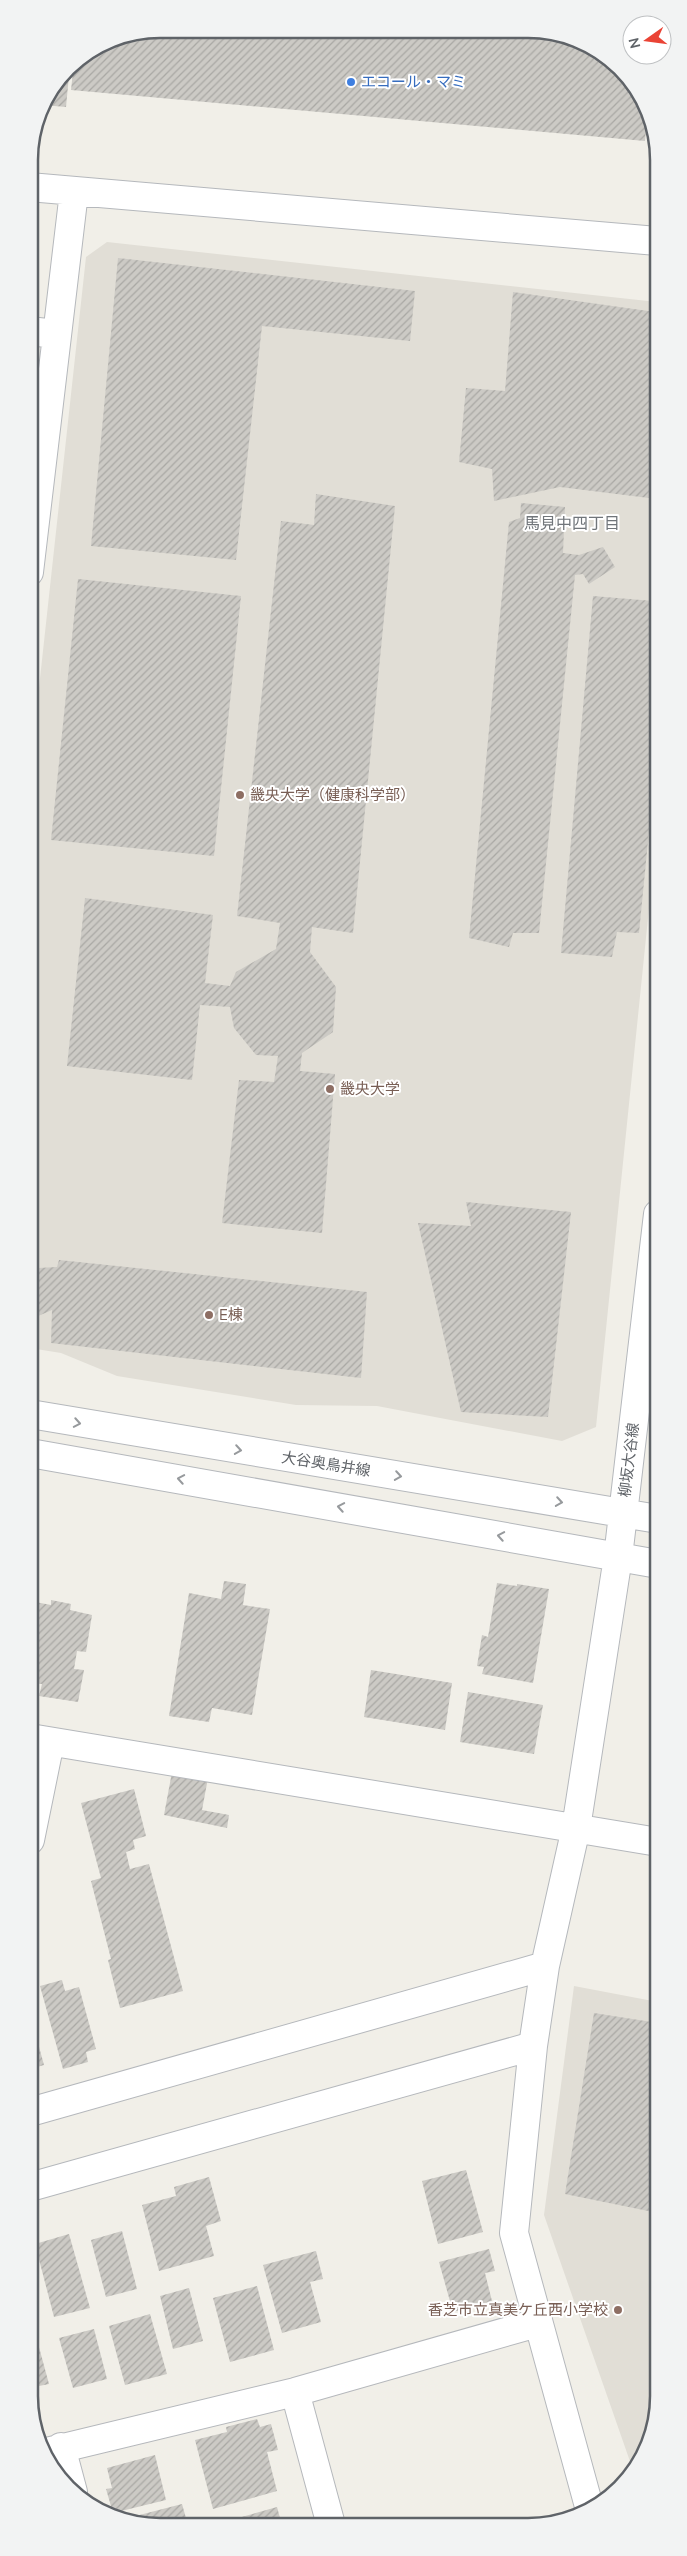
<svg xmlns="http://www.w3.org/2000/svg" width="687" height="2556" font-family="'Nunito Sans','Noto Sans JP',sans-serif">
<defs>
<pattern id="building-hatch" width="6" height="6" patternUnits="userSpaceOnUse" patternTransform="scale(1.25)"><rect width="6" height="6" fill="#cccac5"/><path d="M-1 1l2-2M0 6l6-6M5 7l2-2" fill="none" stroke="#a9a8a4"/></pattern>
</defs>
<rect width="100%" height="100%" fill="#f1efe8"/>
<path fill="#e1ded6" d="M107,242L657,302V830L596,1427L562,1441L377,1406L296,1405L117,1376L61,1353L30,1348L29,779L86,257Z
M574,1986L658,2002V2404L648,2447L633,2470L544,2215Z"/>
<path fill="url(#building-hatch)" d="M160,29L553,31L592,46L626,73L647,121L645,141L71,90L74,62L110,39Z
M70,65L66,107L43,105L41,136L33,135L39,109Z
M118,258L415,291L410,341L262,326L236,560L91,546Z
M513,292L655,312L657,318V499L560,487L494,501L492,469L459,462L466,388L505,391Z
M316,494L395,506L353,933L312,927L310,952L336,987L333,1032L302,1053L300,1071L335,1074L322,1233L222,1223L239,1080L274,1082L278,1056L256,1055L234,1028L230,1007L200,1005L192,1080L67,1066L85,898L213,915L205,983L230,986L236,972L276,949L280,923L237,916L281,521L314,525Z
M521,503L565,507L563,553L579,555L603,547L615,567L589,584L583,574L575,575L539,933H513L509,947L469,938L509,522L520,518Z
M78,579L241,596L214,856L51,840Z
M593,596L653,601L657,617V750L639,933L617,932L612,957L561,953Z
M466,1202L571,1212L548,1417L461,1412L418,1223L471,1226Z
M59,1260L367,1292L361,1378L51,1343L52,1310L29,1320V1277L38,1284V1268L57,1267Z
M224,1581L246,1584L243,1605L270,1609L252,1715L212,1708L209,1722L169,1716L189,1593L221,1599Z
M497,1583L517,1586V1584L549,1589L533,1683L482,1674L484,1667L477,1666L482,1635L488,1637Z
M51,1600L71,1604L70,1610L92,1615L86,1652L77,1651L74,1669L84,1670L78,1702L39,1696L42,1684L30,1683V1601L51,1605Z
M371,1670L452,1683L445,1730L364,1717Z
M468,1692L543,1705L534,1754L460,1742Z
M172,1772L208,1778L202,1810L229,1815L227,1828L164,1815Z
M134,1789L146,1836L133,1840L135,1849L126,1852L130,1869L149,1864L183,1991L120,2008L108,1960L111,1959L91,1881L101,1878L81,1803Z
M62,1980L65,1991L79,1987L96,2049L86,2052L88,2062L63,2069L40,1986Z
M594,2013L658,2023V2213L565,2194Z
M30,2014L44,2065L30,2069Z
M466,2170L483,2232L438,2244L422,2181Z
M209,2177L221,2221L206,2226L214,2256L159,2271L142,2205L176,2196L174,2187Z
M122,2231L137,2289L106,2297L91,2240Z
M69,2234L90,2308L54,2317L35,2244Z
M489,2249L495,2271L485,2273L492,2301L453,2312L439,2262Z
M316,2251L323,2279L310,2282L321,2322L282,2333L263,2265Z
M257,2286L274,2350L230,2362L213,2298Z
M189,2288L203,2341L173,2349L160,2296Z
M150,2314L167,2374L125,2385L109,2326Z
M94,2329L107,2379L73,2388L59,2338Z
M36,2336L49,2384L34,2387L38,2402L30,2404V2338Z
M257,2419L260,2427L271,2424L278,2450L267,2452L277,2491L213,2509L195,2440L227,2432L226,2427Z
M155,2455L166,2500L113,2513L106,2489L112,2488L107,2468Z
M182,2504L188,2525H134L124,2519Z
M277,2507L282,2525H233L231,2520Z"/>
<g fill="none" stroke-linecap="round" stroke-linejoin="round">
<defs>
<path id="minor" d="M29,187L657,241
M29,331L56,334
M29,572L74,192
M30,1414L658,1519
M30,1453L658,1564
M30,1738L658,1842
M30,1840L50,1742
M30,2112L545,1966
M30,2187L533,2046
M295,2392L331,2525
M61,2447L73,2492
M42,2453L295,2392L537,2323
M590,2510L514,2233L533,2046L545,1966L576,1828L618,1557L658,1214"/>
</defs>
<use href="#minor" stroke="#b5b8bc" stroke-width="30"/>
<use href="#minor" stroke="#fff" stroke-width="28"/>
</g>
<defs><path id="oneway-chevron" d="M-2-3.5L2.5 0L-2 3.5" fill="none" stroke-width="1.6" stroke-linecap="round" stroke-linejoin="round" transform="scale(1.25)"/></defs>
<g stroke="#979a9d">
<use href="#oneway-chevron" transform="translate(77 1423) rotate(10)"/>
<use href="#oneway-chevron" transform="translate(238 1450) rotate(9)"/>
<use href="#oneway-chevron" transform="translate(398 1476) rotate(9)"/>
<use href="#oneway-chevron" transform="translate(181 1479) rotate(-170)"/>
<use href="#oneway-chevron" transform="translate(559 1502) rotate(9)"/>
<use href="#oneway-chevron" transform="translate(341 1507) rotate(-170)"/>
<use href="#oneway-chevron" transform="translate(501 1536) rotate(-170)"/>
</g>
<circle fill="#3f7fe0" stroke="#fff" stroke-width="2" cx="351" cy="82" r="5"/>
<g fill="#8d6e63" stroke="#fff" stroke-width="2">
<circle cx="240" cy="795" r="5"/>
<circle cx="330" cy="1089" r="5"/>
<circle cx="209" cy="1315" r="5"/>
<circle cx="618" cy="2310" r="5"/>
</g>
<g text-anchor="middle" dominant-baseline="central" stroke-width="4" stroke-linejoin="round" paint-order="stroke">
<g font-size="15" fill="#366cbe" stroke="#fff" text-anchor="start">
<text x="361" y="82">エコール・マミ</text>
</g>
<g font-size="15" fill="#785e54" stroke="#fff" text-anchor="start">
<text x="250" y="795">畿央大学（健康科学部）</text>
<text x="340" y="1089">畿央大学</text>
<text x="219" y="1315">E棟</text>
<text x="608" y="2310" text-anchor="end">香芝市立真美ケ丘西小学校</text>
</g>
<g font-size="15" fill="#5f6368" stroke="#fff">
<text transform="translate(629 1460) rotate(-83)">柳坂大谷線</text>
<text transform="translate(326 1464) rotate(9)">大谷奥鳥井線</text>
</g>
<g font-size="16" fill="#70757a" stroke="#fff">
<text x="572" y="524">馬見中四丁目</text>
</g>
</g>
<path d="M0 0H687V2556H0ZM160 38H528A122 122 0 0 1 650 160V2396A122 122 0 0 1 528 2518H160A122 122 0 0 1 38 2396V160A122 122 0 0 1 160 38Z" fill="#f2f3f3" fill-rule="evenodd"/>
<path fill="none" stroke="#5f6368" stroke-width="2.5" d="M160 38H528A122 122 0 0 1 650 160V2396A122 122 0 0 1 528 2518H160A122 122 0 0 1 38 2396V160A122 122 0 0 1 160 38Z"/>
<g transform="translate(647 40) rotate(256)"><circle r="24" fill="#ffffff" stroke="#bfc1c3"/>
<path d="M0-4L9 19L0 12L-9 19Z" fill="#ea4335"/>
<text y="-8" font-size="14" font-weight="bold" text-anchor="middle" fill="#5f6368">N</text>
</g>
</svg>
